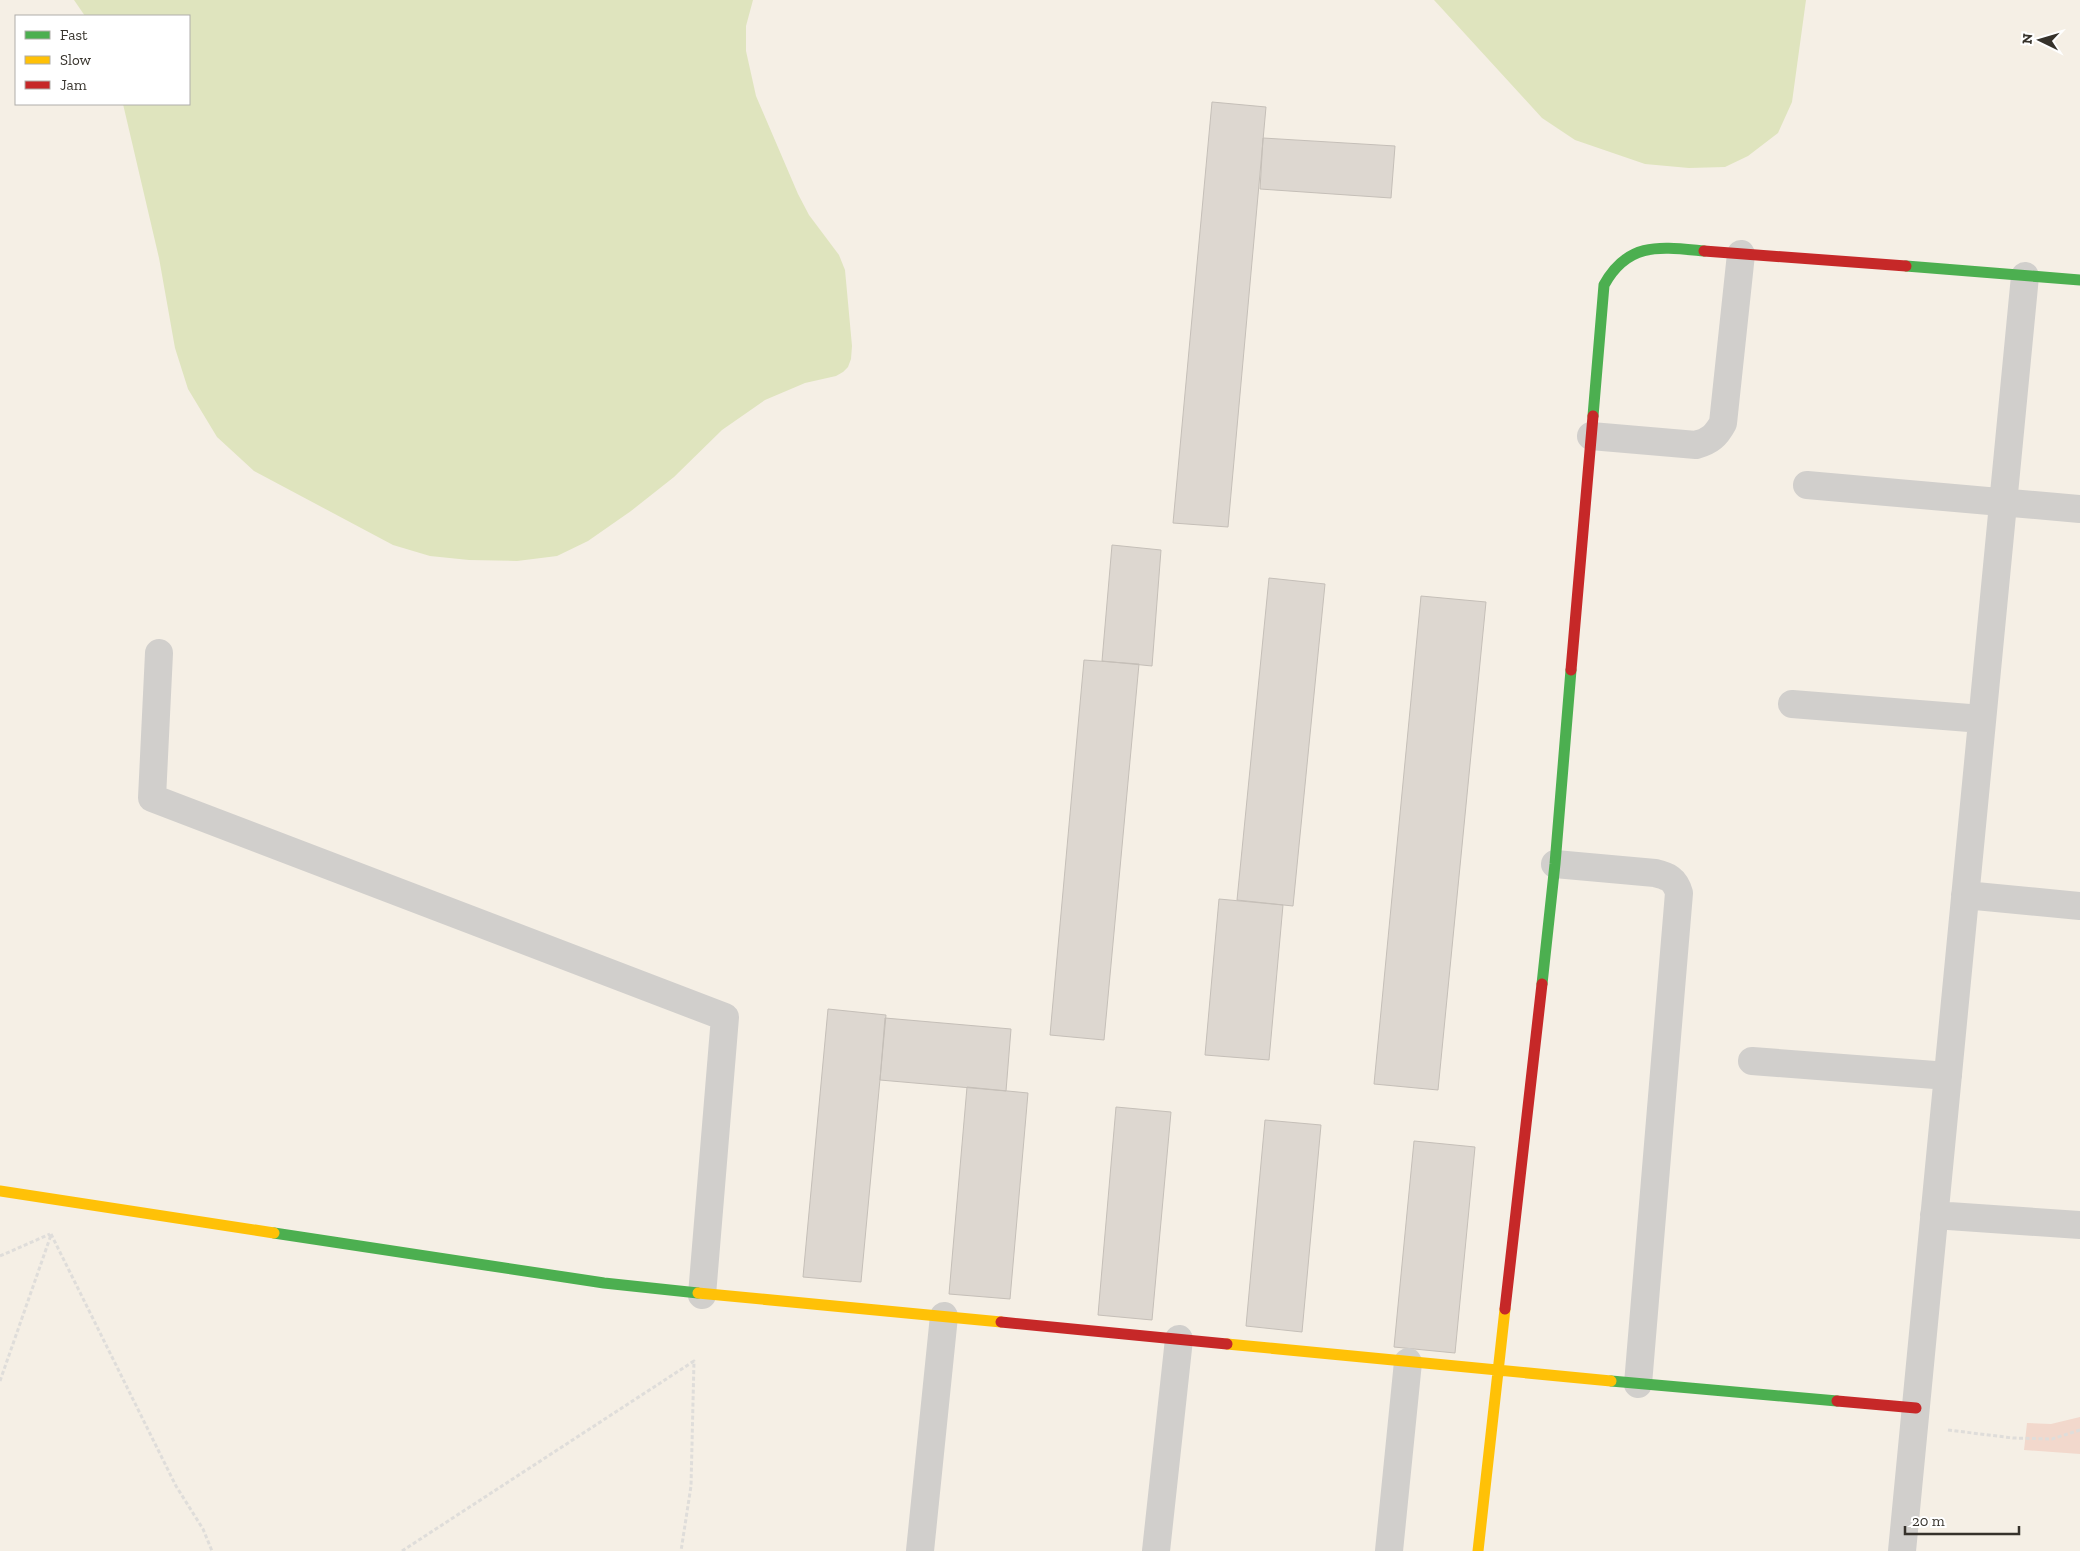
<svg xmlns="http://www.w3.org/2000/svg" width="2080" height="1551" font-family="'Zilla Slab',serif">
<rect width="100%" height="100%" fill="#f5efe5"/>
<path fill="#f2d8cc" d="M2080,1417V1454L2024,1450L2027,1423L2051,1424Z"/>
<path fill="#dfe4be" d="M74,0H753L746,26V51L756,96L798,194L809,215L839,255L845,270L852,346L851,359L848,367L843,372L836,376L805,383L765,400L722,430L674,477L631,511L588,541L557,556L517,561L469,560L430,556L393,545L254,471L217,437L188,389L175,348L159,258L123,104H189V16H85Z
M1434,0H1806L1792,102L1778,133L1748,156L1725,167L1689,168L1645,164L1575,140L1542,118Z"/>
<path fill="#ddd7d0" stroke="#c5bfb8" d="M1212,102L1266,107L1228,527L1173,523Z
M1263,138L1395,146L1391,198L1260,189Z
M1112,545L1161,550L1152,666L1102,661Z
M1269,578L1325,584L1293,906L1237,900Z
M1421,596L1486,602L1438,1090L1374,1084Z
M1084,660L1139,664L1104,1040L1050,1035Z
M1219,899L1283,905L1269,1060L1205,1055Z
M828,1009L886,1015L861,1282L803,1277Z
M885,1018L1011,1029L1006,1091L880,1080Z
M967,1087L1028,1093L1010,1299L949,1294Z
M1116,1107L1171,1112L1152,1320L1098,1315Z
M1265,1120L1321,1125L1302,1332L1246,1326Z
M1414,1141L1475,1147L1455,1353L1394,1347Z"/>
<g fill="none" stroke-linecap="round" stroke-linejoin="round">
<path stroke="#dfddda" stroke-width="3" stroke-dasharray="4 2.5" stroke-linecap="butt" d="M51,1234L176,1486L203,1529L212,1551
M0,1256L50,1234
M0,1381L51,1235
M1948,1430L2013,1438L2052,1439L2080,1430
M402,1551L694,1361L691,1486L681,1551"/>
<path stroke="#d1cfcc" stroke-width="28" d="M1591,436L1696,445C1710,441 1716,436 1723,423L1741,254
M1807,485L2080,509
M159,653L152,798L725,1017L702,1295
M1792,704L1982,719
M1555,864L1655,873C1668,876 1675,879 1679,893L1638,1384
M1965,895L2080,906
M1752,1061L1948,1076
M1934,1215L2080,1225
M920,1551L944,1316
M1156,1551L1179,1339
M1389,1551L1408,1362
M1902,1551L2025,276"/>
<path stroke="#4caf50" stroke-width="11" d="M1906,266L2080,280
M1593,416L1604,285C1628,241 1661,247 1704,251
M1542,984L1555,864L1571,670
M274,1233L604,1283L698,1293
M1611,1381L1837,1401"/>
<path stroke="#ffc107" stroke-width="11" d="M0,1191L274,1233
M698,1293L1001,1322
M1227,1344L1611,1381
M1478,1551L1505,1309"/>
<path stroke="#c62828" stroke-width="11" d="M1704,251L1906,266
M1571,670L1593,416
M1505,1309L1542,984
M1001,1322L1227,1344
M1837,1401L1916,1408"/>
</g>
<rect x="15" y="15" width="175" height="90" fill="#ffffff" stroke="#afadaa"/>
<rect x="25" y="31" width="25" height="8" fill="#4caf50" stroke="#afadaa"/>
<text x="60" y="40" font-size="15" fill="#36322b">Fast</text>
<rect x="25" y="56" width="25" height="8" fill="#ffc107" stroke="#afadaa"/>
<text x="60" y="65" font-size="15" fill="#36322b">Slow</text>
<rect x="25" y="81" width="25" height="8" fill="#c62828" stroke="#afadaa"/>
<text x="60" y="90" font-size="15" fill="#36322b">Jam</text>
<g transform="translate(2040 40) rotate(275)" stroke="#ffffff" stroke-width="4" paint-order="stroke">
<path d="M0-4L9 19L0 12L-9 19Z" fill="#36322b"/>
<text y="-8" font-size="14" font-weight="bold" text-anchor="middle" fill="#36322b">N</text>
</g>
<path d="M1905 1526v8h114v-8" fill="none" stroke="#36322b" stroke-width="2.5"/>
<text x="1912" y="1526" font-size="15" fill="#36322b" stroke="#ffffff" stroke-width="4" paint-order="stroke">20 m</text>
</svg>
